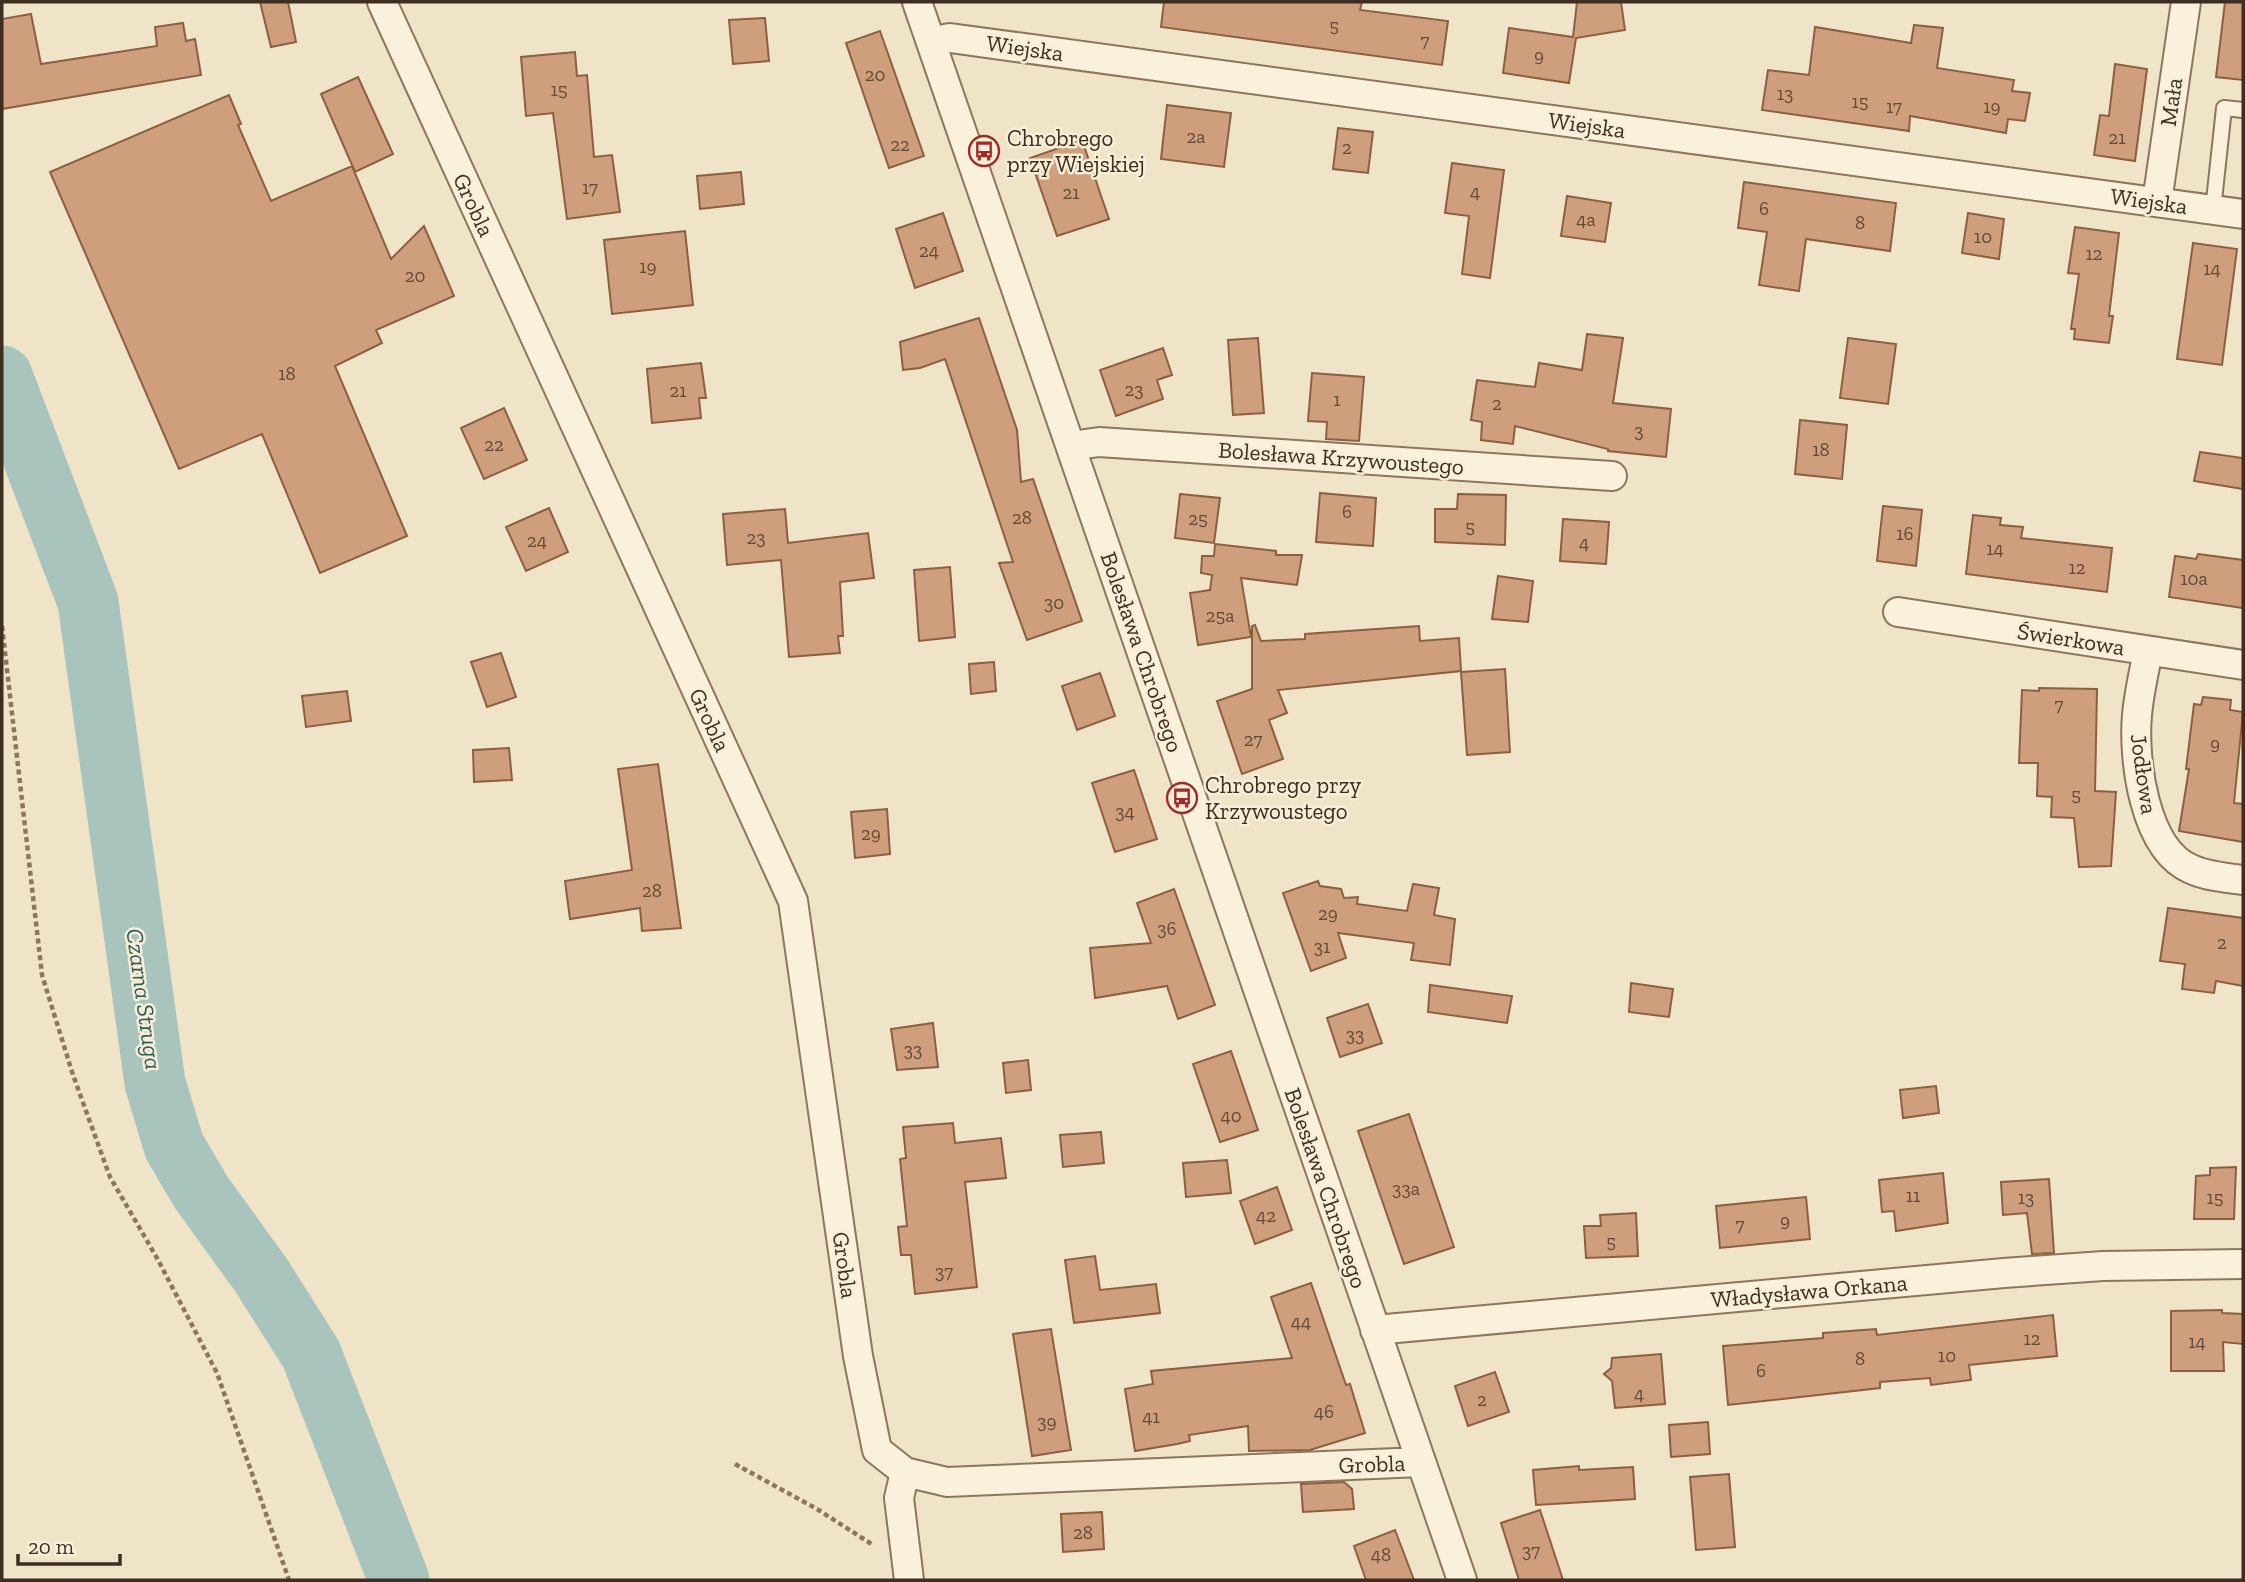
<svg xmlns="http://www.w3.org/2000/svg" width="2245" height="1582" viewBox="0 0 2245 1582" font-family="'Zilla Slab',serif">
	<rect width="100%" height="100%" fill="#f0e4c8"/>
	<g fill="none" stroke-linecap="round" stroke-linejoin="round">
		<path stroke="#a9c4bc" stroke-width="61" d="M2,376l86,226 67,481 19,63 27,46 60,83 50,79 88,226"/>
	</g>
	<path fill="#cf9f7d" stroke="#8d5f41" stroke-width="2" d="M260,2h28l8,40 -25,5z
		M1164,2h198l-2,8 88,11 -6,44 -281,-38z
		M1577,2h44l4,28 -49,8 -7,45 -66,-10 6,-45 64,9z
		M2225,2h18v78l-27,-3z
		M31,14l10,50 116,-18 -2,-19 28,-4 3,18 9,-2 6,36 -199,34v-90z
		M765,18l4,43 -36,3 -4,-44z
		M1914,25l29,3 -6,40 77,12 -2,11 18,2 -5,28 -17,-2 -2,14 -96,-17 -1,15 -147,-21 6,-40 41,5 6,-48 96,16z
		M880,31l44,125 -35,12 -43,-125z
		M575,52l2,24 10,-1 7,82 18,-2 8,57 -53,7 -14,-106 -27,3 -5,-59z
		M2115,64l32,5 -12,92 -41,-6 6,-40 9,1z
		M358,77l35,77 -38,18 -34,-78z
		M229,95l12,29 -3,1 33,76 81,-35 39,93 33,-33 30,70 -78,34 6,13 -47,23 72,170 -87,37 -58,-139 -83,35 -129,-297z
		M1167,105l64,8 -7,54 -63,-8z
		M1338,128l35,4 -5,41 -35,-4z
		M1082,140l27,79 -52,17 -27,-78z
		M1452,163l52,7 -14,108 -28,-4 7,-58 -24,-3z
		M741,172l3,32 -44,5 -3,-33z
		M1744,182l152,21 -6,48 -84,-12 -7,52 -40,-6 8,-53 -29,-4z
		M1567,196l44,7 -6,39 -44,-6z
		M943,213l20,58 -48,17 -19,-59z
		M1968,213l36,6 -5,40 -37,-6z
		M2075,227l44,6 -10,83h4l-4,27 -35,-4 1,-10h-4l8,-55 -11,-1z
		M685,231l8,74 -81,9 -8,-74z
		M2193,243l44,6 -15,116 -45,-6z
		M979,318l38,112 4,52 12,-3 49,142 -55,19 -28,-77 14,-1 -68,-203 -25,9 -17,2 -3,-28z
		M1587,334l36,4 -10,65 58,6 -5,48 -58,-6v-2l-93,-23 -2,18 -32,-4 1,-18 -11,-2 6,-40 58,7 4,-24 43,7z
		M1258,338l6,75 -31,2 -5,-75z
		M1848,338l48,6 -8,60 -48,-6z
		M1163,348l9,27 -15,5 6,19 -47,17 -16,-46z
		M701,363l5,35h-7l2,20 -49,5 -5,-54z
		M1312,373l52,4 -5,64 -33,-2 1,-17 -19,-1z
		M504,408l23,52 -43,19 -23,-51z
		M1800,420l47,5 -5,54 -47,-5z
		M2200,452l43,6v31l-49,-8z
		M1320,493l56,5 -3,48 -57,-4z
		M1180,494l40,4 -6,45 -39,-5z
		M1458,494l48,1 -1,50 -70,-3v-33h22z
		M1883,506l39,4 -6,56 -39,-5z
		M549,508l19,44 -42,19 -20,-44z
		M785,509l3,34 80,-10 6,45 -34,4 3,54h-5l2,17 -51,4 -8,-97 -54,5 -4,-51z
		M1973,515l28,3 -1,7 23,2 -2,11 91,10 -5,44 -141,-18z
		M1563,519l46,3 -3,42 -46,-3z
		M1215,544l61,7v4h26l-5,30 -56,-7 10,59 -53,8 -8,-52 20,-3 2,-15 -11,-2 1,-17h12z
		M2198,554l45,6v48l-74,-11 6,-41 21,3z
		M950,567l5,70 -36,4 -5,-71z
		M1498,576l35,5 -5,41 -36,-3z
		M1255,625l6,16 44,-2v-5l114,-8 1,15 39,-3 2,33 -183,19 9,23 -18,7 14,39 -41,15 -25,-73 35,-12v-63z
		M501,653l15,44 -29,10 -16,-45z
		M994,662l2,29 -25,3 -2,-30z
		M1505,669l5,83 -43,3 -6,-83z
		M1100,673l15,43 -38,14 -15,-44z
		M2039,688l58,1 -2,102 21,1 -5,74 -32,1 -5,-49 -23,-1 1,-20 -15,-1 1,-33h-19l3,-73 17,1z
		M347,691l4,30 -45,6 -4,-31z
		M2203,697l28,3 -1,10 13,2 -9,91 9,1v38l-64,-11 10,-62h-3l8,-65 7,1z
		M509,748l3,32 -38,2 -1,-32z
		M658,764l23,164 -39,3 -2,-23 -70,11 -5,-38 67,-11 -14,-101z
		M1134,770l23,69 -42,13 -23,-69z
		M887,809l3,45 -35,4 -4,-46z
		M1318,881l2,5 21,3 3,9 14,-1 -1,7 50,7 6,-27 26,4 -5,27 21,4 -5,46 -39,-5 3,-17 -76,-10 8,25 -35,13 -28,-78z
		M1174,889l41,116 -37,14 -11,-33 -72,12 -5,-50 61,-5 -14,-40z
		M2168,908l75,10v68l-27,-5 -2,12 -32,-4 3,-25 -25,-3z
		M1631,983l42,6 -4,28 -40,-5z
		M1430,985l82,11 -5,27 -79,-11z
		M1368,1004l14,39 -42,14 -13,-39z
		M933,1023l5,44 -41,3 -6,-41z
		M1231,1051l27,79 -38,12 -27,-78z
		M1028,1060l3,30 -25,3 -3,-30z
		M1936,1086l3,27 -36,5 -3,-28z
		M1409,1114l45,133 -50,17 -46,-133z
		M953,1123l2,20 46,-5 5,40 -41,4 12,105 -62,7 -4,-39h-10l-3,-28 9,-1 -7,-67 6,-1 -3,-31z
		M1101,1132l3,31 -41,4 -3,-32z
		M1227,1160l4,33 -45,4 -3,-34z
		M2236,1167l-2,52h-40l2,-43 14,-1v-7z
		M1943,1173l5,50 -52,8 -2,-20 -12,1 -3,-32z
		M2049,1179l5,74 -22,1 -5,-41 -24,2 -2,-33z
		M1277,1187l15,43 -37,14 -15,-43z
		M1806,1197l4,42 -90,9 -4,-42z
		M1636,1213l2,43 -52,2 -2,-32h17l-1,-11z
		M1095,1256l5,34 56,-6 4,29 -86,10 -9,-63z
		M1311,1283l35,102 4,-1 15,49 -55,17 -61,1 -1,-25 -59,9 1,6 -13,3 -42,7 -10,-62 28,-5 -2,-13 141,-13 -21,-61z
		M2222,1310v3l21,1v30l-20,-2 1,29h-53v-60z
		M2053,1315l4,41 -88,9 2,15 -40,5 -1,-7 -50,4v6l-152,17 -5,-59 100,-8v-5l53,-4 1,6z
		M1051,1329l20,121 -39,6 -19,-122z
		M1661,1354l4,50 -50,4 -3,-27 -8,-7 7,-6 1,-10z
		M1495,1372l14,40 -41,14 -13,-40z
		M1708,1422l2,32 -39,3 -2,-32z
		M1579,1466v4l54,-3 2,32 -99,6 -3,-35z
		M1729,1474l6,73 -39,3 -6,-73z
		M1344,1482l8,7 2,20 -51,3 -2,-28z
		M1540,1510l23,70h-44l-18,-57z
		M1102,1512l2,37 -41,3 -2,-38z
		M1395,1530l19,50h-48l-12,-34z"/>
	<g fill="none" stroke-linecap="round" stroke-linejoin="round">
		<g stroke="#8d765c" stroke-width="18">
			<path id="service" d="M2213,210l11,-102 19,2"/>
		</g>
		<g stroke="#8d765c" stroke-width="32">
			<path id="minor" d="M382,2l411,899 65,455 19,94 28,22 42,10 474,-20
				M917,2l545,1578
				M931,42l19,-4 1293,176
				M2157,202l29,-200
				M1071,446l28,-4 513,34
				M1898,612l345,53
				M2148,651c-4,21 -9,42 -11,64 -4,44 7,134 54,154 15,7 35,9 52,11
				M1375,1330l629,-57 99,-7 140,-2
				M905,1472l-6,26 10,82"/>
		</g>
		<path stroke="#8d765c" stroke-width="4.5" stroke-dasharray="5 3.5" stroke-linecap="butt" d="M2,626l40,349 31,100 37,102 47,81 60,115 72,207
			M735,1464l82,45 56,36"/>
		<use href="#service" stroke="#faf1dc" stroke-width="14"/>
		<use href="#minor" stroke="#faf1dc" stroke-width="28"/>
	</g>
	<defs>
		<g id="bus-ring" transform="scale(1.575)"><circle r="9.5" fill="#f7eed8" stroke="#9e2a2b" stroke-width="1.5"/><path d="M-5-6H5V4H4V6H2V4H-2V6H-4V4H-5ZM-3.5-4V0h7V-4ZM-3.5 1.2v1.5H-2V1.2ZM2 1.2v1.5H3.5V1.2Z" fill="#9e2a2b"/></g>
	</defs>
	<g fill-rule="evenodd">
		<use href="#bus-ring" x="984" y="151"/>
		<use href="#bus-ring" x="1182" y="798"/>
	</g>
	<g text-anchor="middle" stroke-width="5" stroke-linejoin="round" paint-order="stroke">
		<g font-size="19" fill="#624a37">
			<text x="1334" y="32">5</text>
			<text x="1425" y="47">7</text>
			<text x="1539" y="62">9</text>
			<text x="875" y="81">20</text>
			<text x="559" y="96">15</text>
			<text x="1785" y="100">13</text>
			<text x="1860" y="108">15</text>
			<text x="1894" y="113">17</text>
			<text x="1992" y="113">19</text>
			<text x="1196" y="143">2a</text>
			<text x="2117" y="144">21</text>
			<text x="900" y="151">22</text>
			<text x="1347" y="154">2</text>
			<text x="590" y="194">17</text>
			<text x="1475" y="198">4</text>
			<text x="1071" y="199">21</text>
			<text x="1764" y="215">6</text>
			<text x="1586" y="226">4a</text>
			<text x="1860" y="229">8</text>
			<text x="1983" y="243">10</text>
			<text x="929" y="257">24</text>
			<text x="2094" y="260">12</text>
			<text x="648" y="273">19</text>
			<text x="2212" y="275">14</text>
			<text x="415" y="282">20</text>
			<text x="287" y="380">18</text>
			<text x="1134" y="396">23</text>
			<text x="678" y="397">21</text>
			<text x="1337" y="406">1</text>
			<text x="1497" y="410">2</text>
			<text x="1639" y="437">3</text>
			<text x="494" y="451">22</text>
			<text x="1821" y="456">18</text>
			<text x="1347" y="518">6</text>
			<text x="1022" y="524">28</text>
			<text x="1198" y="525">25</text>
			<text x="1470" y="533">5</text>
			<text x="1905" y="540">16</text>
			<text x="756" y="544">23</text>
			<text x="537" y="547">24</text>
			<text x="1584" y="549">4</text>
			<text x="1995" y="555">14</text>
			<text x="2077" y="574">12</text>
			<text x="2194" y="585">10a</text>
			<text x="1054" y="609">30</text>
			<text x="1220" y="622">25a</text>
			<text x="2059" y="711">7</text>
			<text x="1253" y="746">27</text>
			<text x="2215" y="750">9</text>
			<text x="2076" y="801">5</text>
			<text x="1125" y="818">34</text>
			<text x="871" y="840">29</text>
			<text x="652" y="897">28</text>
			<text x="1328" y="920">29</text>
			<text x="1167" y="935">36</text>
			<text x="2222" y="949">2</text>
			<text x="1322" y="953">31</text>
			<text x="1355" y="1041">33</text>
			<text x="913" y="1056">33</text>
			<text x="1231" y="1122">40</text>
			<text x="1406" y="1195">33a</text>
			<text x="1913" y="1202">11</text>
			<text x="2026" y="1204">13</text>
			<text x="2215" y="1204">15</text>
			<text x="1266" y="1222">42</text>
			<text x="1785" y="1227">9</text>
			<text x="1740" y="1231">7</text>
			<text x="1611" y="1248">5</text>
			<text x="944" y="1278">37</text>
			<text x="1301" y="1328">44</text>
			<text x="2032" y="1345">12</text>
			<text x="2197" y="1348">14</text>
			<text x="1947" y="1362">10</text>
			<text x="1860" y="1365">8</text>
			<text x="1761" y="1377">6</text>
			<text x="1639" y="1400">4</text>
			<text x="1482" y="1406">2</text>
			<text x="1324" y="1418">46</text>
			<text x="1151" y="1423">41</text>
			<text x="1047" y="1428">39</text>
			<text x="1083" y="1539">28</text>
			<text x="1531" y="1557">37</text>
			<text x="1381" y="1561">48</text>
		</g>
		<g font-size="23" fill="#3d2e20" stroke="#f7eed8">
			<text transform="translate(1025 48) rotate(8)" y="8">Wiejska</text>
			<text transform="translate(2171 102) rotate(-82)" y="8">Mała</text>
			<text transform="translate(1587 125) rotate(8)" y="8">Wiejska</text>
			<text transform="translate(2149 201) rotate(8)" y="8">Wiejska</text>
			<text transform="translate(474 205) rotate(65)" y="8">Grobla</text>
			<text transform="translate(1341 458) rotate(4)" y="8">Bolesława Krzywoustego</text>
			<text transform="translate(2071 639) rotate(9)" y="8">Świerkowa</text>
			<text transform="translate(1142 652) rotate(71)" y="8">Bolesława Chrobrego</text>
			<text transform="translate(710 720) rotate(65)" y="8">Grobla</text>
			<text transform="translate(2144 774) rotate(82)" y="8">Jodłowa</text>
			<text transform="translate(1326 1188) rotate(71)" y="8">Bolesława Chrobrego</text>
			<text transform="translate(845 1265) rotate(82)" y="8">Grobla</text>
			<text transform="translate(1809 1291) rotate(-5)" y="8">Władysława Orkana</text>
			<text transform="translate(1372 1464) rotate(-2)" y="8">Grobla</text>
		</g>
		<g font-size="23" fill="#3d2e20" stroke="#f7eed8" text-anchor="start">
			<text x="1007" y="146">Chrobrego<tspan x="1007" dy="26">przy Wiejskiej</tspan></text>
			<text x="1205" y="793">Chrobrego przy<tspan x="1205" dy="26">Krzywoustego</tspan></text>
		</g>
		<g font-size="24" font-style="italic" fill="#2f5d5a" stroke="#f7eed8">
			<text transform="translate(144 999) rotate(82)" y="8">Czarna Struga</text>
		</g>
	</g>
	<rect width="2245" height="1582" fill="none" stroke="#3d2e20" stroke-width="7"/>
	<path d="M18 1554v10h102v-10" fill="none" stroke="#3d2e20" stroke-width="3.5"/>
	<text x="28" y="1554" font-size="21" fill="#3d2e20" stroke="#f7eed8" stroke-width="5" paint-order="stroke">20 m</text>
</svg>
